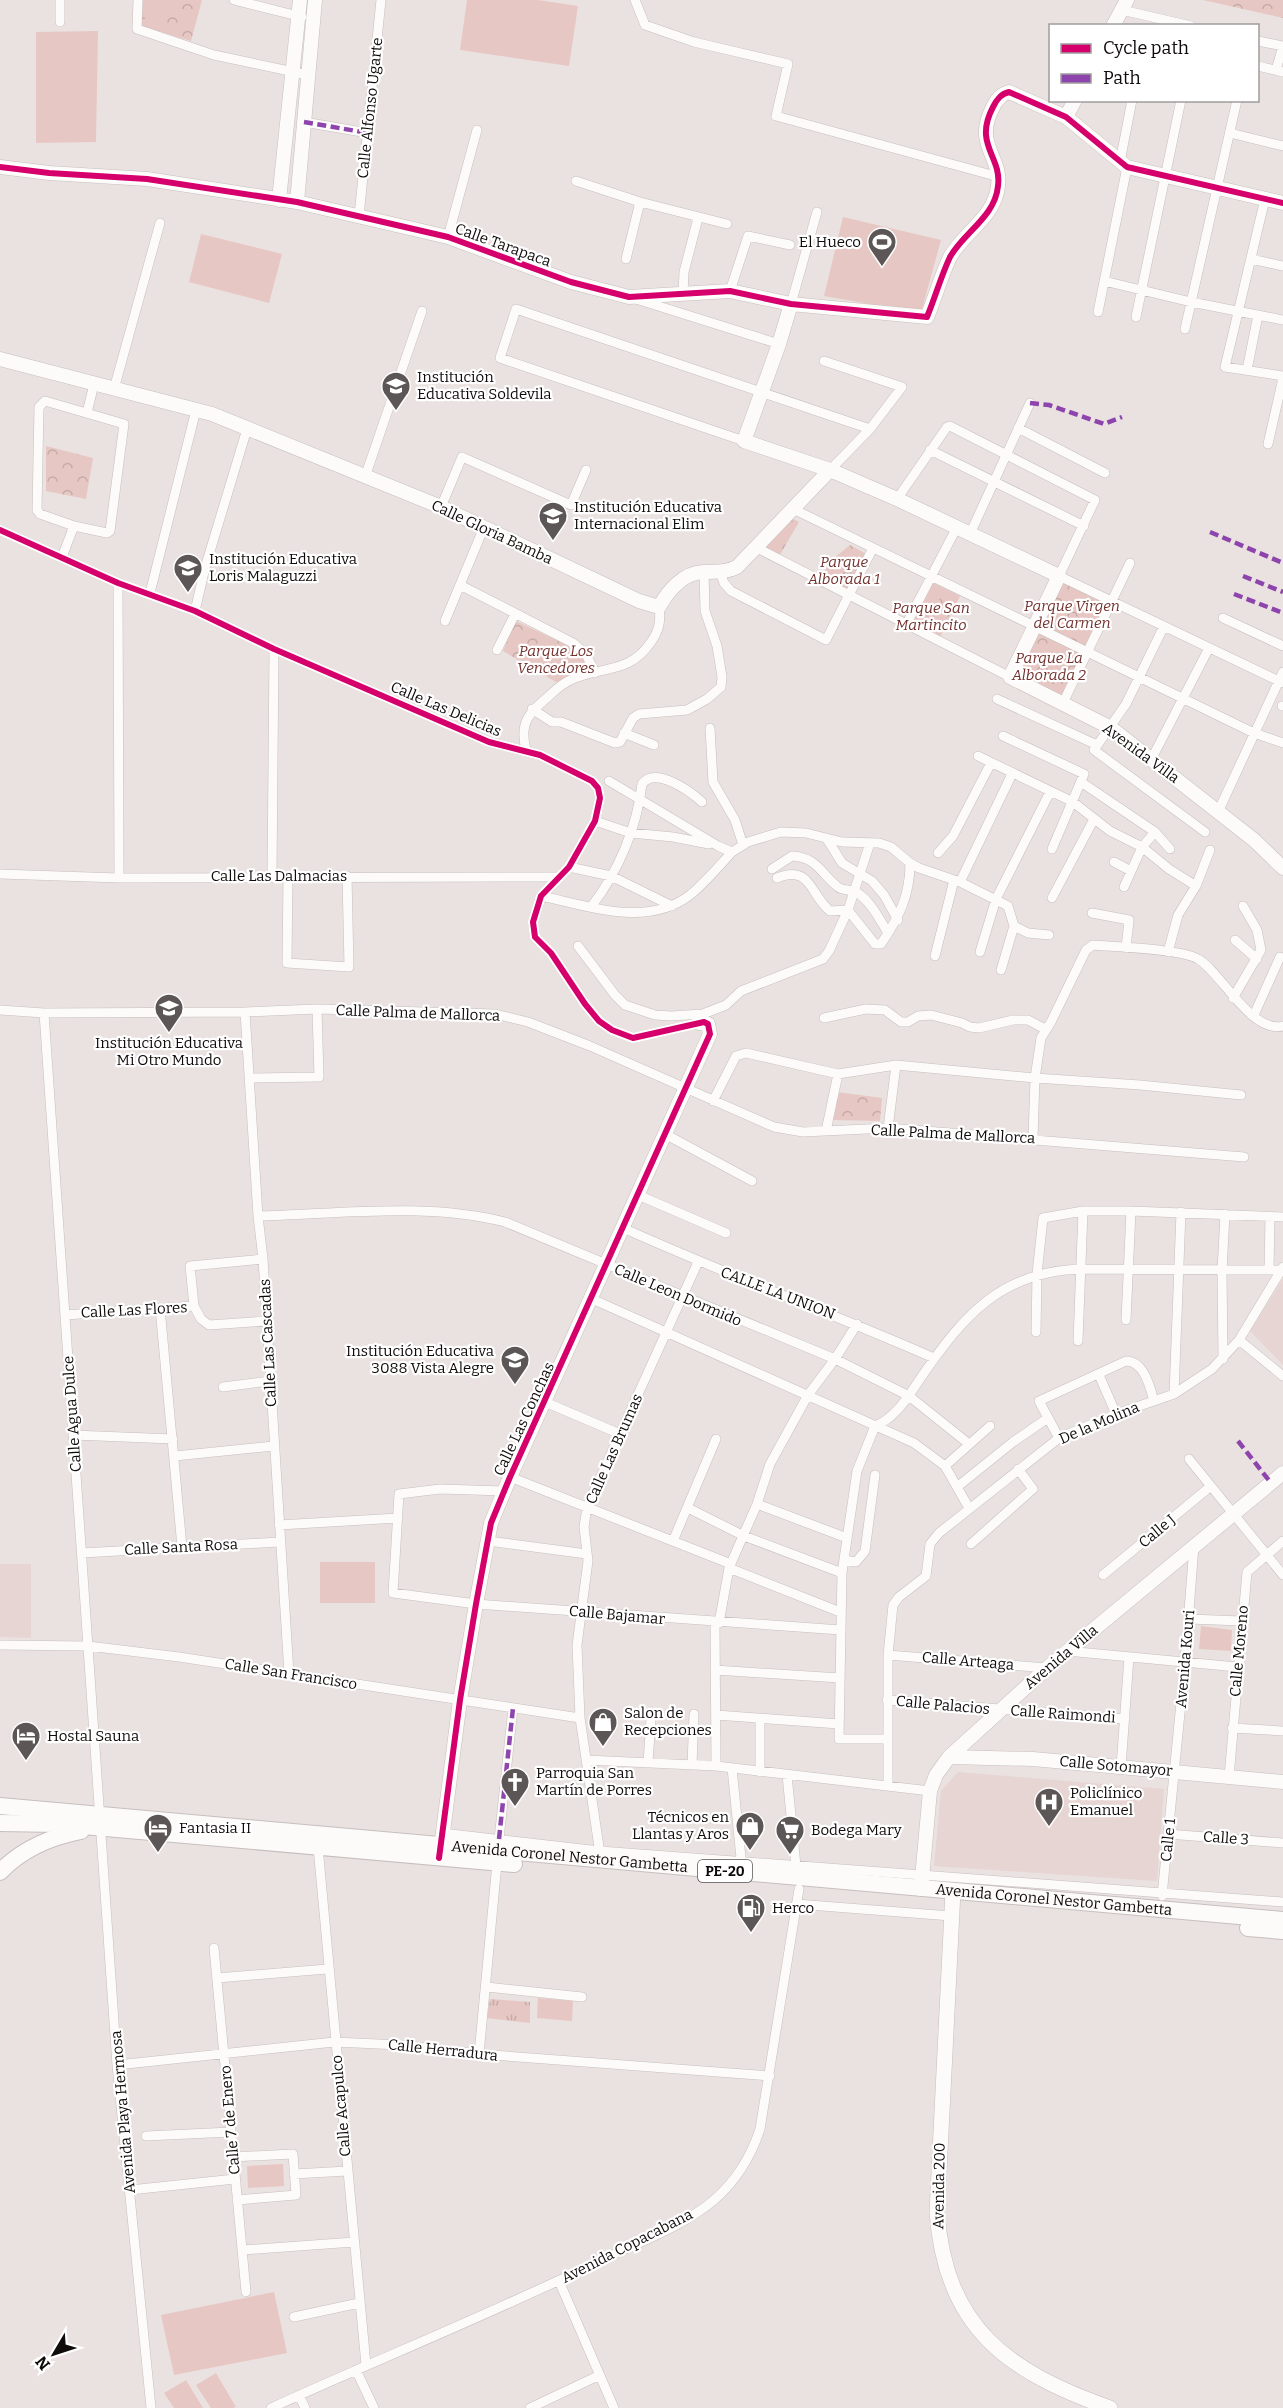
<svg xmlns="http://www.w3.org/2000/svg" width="1283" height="2408" viewBox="0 0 1283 2408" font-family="Bitter,serif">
	<defs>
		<pattern id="grass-tufts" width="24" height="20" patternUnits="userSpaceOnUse" patternTransform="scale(1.5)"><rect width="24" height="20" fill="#e7c7c3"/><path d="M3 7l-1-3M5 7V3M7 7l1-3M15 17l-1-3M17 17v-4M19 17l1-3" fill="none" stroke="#c5aaa6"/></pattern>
		<pattern id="park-crowns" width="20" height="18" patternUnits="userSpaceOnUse" patternTransform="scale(1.5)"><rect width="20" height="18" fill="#e7c7c3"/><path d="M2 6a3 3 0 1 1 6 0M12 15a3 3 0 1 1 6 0" fill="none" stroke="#c5aaa6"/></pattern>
	</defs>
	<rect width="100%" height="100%" fill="#eae2e0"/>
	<path fill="#e6d5d3" d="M1283,1279v86l-33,-34z
		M0,1564h31v74l-31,-1z
		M958,1772l206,17 -7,92 -223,-15 7,-75z"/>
	<path fill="url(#grass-tufts)" d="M490,1999l40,3v21l-43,-5z"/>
	<path fill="url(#park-crowns)" d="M143,0h59l-11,41 -50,-15z
		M1203,0h80v18z
		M46,446l47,12 -7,41 -40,-8z
		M791,518l8,4 -21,36 -14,-9z
		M850,545l20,11 -18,37 -30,-15 6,-15z
		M1060,580l47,23 -21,47 -48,-24z
		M931,582l29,14 -21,43 -31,-14z
		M516,621l55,26 12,11 3,12 -30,12 -53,-31z
		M1035,631l49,23 -22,51 -52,-28z
		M837,1092l45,6 -2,23 -48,-1z"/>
	<path fill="#e7c7c3" d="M149,0h19l-6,27 -18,-5z
		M467,0h71l40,6 -9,60 -109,-16z
		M98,31l-2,111 -60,1v-111z
		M843,217l98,23 -20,73 -97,-17z
		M201,234l81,20 -13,49 -80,-21z
		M931,593l9,5 -9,19 -10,-5z
		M1057,649l16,8 -13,26 -15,-8z
		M320,1562h55v41h-55z
		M1201,1626l31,4 -1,21 -32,-2z
		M538,1998l35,3 -1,20 -35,-3z
		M283,2164l1,22 -36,2 -1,-22z
		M274,2292l13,61 -113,22 -13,-60z
		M216,2373l20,34 -3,1h-22l-15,-23z
		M186,2380l17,28h-29l-10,-15z"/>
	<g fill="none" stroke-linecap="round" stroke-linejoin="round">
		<g stroke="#c6bfbe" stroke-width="10">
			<path id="street" d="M138,0l-1,29 77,26 94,20
				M234,0l68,17
				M635,0l10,25 49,17 94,22 -12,52 223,61
				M1122,10l69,16
				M60,22v-22
				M1258,41l25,5 -7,24
				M1258,66l25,6
				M304,122l64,11
				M1230,133l53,13
				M1120,162l12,-62
				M576,181l64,21 87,22
				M1265,199l-40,168 58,9
				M359,216l22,-216
				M448,237l29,-107
				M626,259l14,-57
				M1251,259l32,7
				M1104,281l87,21 92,18
				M730,291l18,-55 42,9
				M683,293l1,-21 14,-54
				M636,299l143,45
				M791,304l26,-92
				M1098,312l29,-145
				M1136,317l45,-217
				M1185,329l52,-229
				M824,361l78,26 -32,42 -40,41
				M1247,370l11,-55
				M114,389l46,-166
				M45,401l79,23 -14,107 -3,2 -33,-7 -34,-12 -3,-4 2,-103z
				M87,413l7,-29
				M1018,428l87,45
				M744,441l-244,-83 16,-49 354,120
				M1268,444l15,-66
				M930,450l154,76
				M365,477l57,-166
				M897,499l50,-72 3,-1 145,74 -36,76 224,107
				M441,507l21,-50 109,48 15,-35
				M793,509l461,224 29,10
				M0,530l118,53 77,28 79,38 215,93 51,13 52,26 6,7 2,10 -5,23 -26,46 -28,29 -8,26 2,15 16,16 34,51 14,17 13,9 21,8 66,-15
				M970,534l60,-131
				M757,548l253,129
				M62,557l12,-31
				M720,572l4,11 7,8 95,49 47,-92
				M118,583l1,295
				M460,585l113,58 13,11 9,19
				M150,593l46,-183
				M195,611l10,-43 42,-139
				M1223,618l60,28
				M445,621l39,-94
				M907,623l50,-96
				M1164,626l-38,78 -32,46 111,82
				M497,650l18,-36
				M997,699l100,46
				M1062,705l68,-142
				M1282,706h1
				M532,709l20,13h9l54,21 5,-1 13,-24 6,-4 48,-4 20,-11 14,-12 1,-10 -5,-31 -12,-35 -1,-40
				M710,728l3,54 22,38 8,25
				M624,733l30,12
				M1003,736l81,38 -32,75
				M526,750c-7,-28 3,-37 23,-54 8,-8 15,-14 26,-18 31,-12 55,-5 76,-36 8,-11 10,-21 8,-35
				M978,756l95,46 37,29 32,16 27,22 27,17
				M1152,758l57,-110
				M609,781l109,65 14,6 16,-10 33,-10 25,1 36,9 37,1 12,4 19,16 9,5 41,14 48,24 6,20 14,7 21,2
				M1081,782l74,50 15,17
				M1218,812l65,-140
				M595,821l36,12 42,4 36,7
				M827,839l15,24 30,18 12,14 14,25
				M870,843l-22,67 27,34h6c18,-27 29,-48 29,-81
				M938,853l15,-17 38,-73
				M1114,862l17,9
				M569,867l42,9 61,30
				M772,869l20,-13c25,1 29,18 46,31 5,4 12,2 18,5 14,8 24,28 32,41
				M0,874l119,4 439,-1
				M272,876l2,-227
				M288,876l-1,87 62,4 -2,-91
				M960,882l52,-108
				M1124,887l18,-40 13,-15
				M541,896c48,10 106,32 149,-1 15,-12 29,-29 42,-43
				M1052,898l42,-79
				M591,907c27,-35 46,-79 51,-123 13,-18 48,7 60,18
				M1092,913l37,7 -3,28
				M1235,940l22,19
				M578,946l37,49 10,10 30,10 16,1 32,-2 23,-9 15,-14 82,-32 6,-8 19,-41 -18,1c-20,-16 -19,-47 -53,-33
				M980,952l16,-53 54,-107
				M1168,952l10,-37 18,-29 14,-36
				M935,956l19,-76
				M1001,970l13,-44
				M1233,998l28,-48 -4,-20 -14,-24
				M0,1010l44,3 201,-1 72,-3 178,5 33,8 62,24 184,81 29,5 85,-4 356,29
				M245,1012l13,204 5,43 26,415
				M44,1013l73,1052 34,343
				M1254,1015l26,-58
				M824,1018l42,-9 19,1 16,12h7l10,-6 13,-1 31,8 8,4 9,1 34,-8h15l17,9
				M250,1078l69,-1 -2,-68
				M713,1101l23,-45 10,-3 92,21 58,-9 139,13 105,7 101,10
				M888,1128l8,-63
				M826,1131l12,-57
				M665,1134l87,47
				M1033,1138l2,-60 6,-40 10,-16 35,-72 7,-5c22,2 89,4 105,14 23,13 53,75 85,67
				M638,1195l88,38
				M258,1216c81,-2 168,-14 247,6l330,137 74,37 60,48
				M623,1228c102,46 208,85 311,130
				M263,1259l-73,7 4,40 7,13 8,6 57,-4
				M1269,1269l1,-52
				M592,1299l322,144 31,23 24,42
				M160,1308l22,239
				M65,1315l129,-9
				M1126,1320l5,-109
				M1036,1332l1,-58 6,-56 40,-7h48l152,6
				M1239,1340l44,36
				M1078,1341l5,-130
				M1223,1359l-1,-88 3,-57
				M1099,1375l17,39
				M223,1387l47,-6
				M1174,1394l7,-182
				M545,1402l75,32
				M73,1435l100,4
				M1059,1438l-20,-37 87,-40c18,0 24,26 28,40
				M175,1456l99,-10
				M1189,1459l94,116
				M945,1466l45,-40
				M510,1477l221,87
				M957,1487l56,-45 35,-24
				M504,1491l-64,-2 -41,5 -6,99 83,11 365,26
				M757,1504l90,34
				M688,1508l56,28 98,37
				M279,1525l119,-7
				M488,1541l99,13
				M673,1541l43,-102
				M971,1544l62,-55 -15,-20
				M82,1553l198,-11
				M844,1560l12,2 9,-11 10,-76
				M729,1568l111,44
				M1103,1575l108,-89
				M1189,1619l52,2
				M715,1623l1,143
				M719,1623l10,-55 28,-64 13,-40 38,-69 27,-36 22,-35
				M0,1645l88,1 91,11 401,61
				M1067,1651l170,16
				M888,1655l159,13
				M715,1670l125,8
				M887,1700l238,19
				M716,1715l123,9
				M760,1719v53
				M1232,1728l51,3
				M888,1739h-49l3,-166 15,-102 18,-45c21,-8 35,-32 47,-50 42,-61 80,-105 160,-107l201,1
				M586,1760l130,6 214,25
				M648,1763l3,-45
				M692,1765l2,-51
				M1121,1767l8,-110
				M732,1768l10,100
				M787,1775l9,91
				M1229,1777l18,-205 36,-31
				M888,1785v-130l5,-50 6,-8 27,-21 4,-32 9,-11 120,-95 57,-24 58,-20 38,-25 27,-29 44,-73
				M442,1833l158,18 683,51
				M1168,1834l115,9
				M499,1839l14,-131
				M318,1847l48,518
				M600,1854l-20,-136 -3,-73 11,-84 -4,-34 3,-20 111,-245
				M1162,1896l23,-234 9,-116
				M796,1904l155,12
				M214,1948l32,344
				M217,1978l110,-9
				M487,1987l95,10
				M479,2054l18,-191
				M117,2065l217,-23 66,3 79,9 291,22
				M146,2136l85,-4
				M233,2157l60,-3 3,41 -59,5
				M294,2174l53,-3
				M130,2190l105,-11
				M243,2250l111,-8
				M559,2281l55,127
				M294,2317l65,-14
				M356,2370l18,38
				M299,2395l6,13
				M271,2408c110,-50 222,-95 331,-148 37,-18 80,-33 112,-60 22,-19 37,-43 46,-71l39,-240
				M530,2408l70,-33"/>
		</g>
		<g stroke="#c6bfbe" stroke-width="15">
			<path id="secondary" d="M1113,26l14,-26
				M1066,117l9,-17
				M0,167l49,6 98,6 150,23 151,35 123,45 58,15 101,-6 61,13 136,13c8,-19 14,-41 23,-60 14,-25 45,-40 48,-71 4,-30 -25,-41 -5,-79 4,-8 8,-13 16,-15l57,25 61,50 156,36
				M279,200l21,-200
				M297,202l18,-202
				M791,304l-12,40 -35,97 86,29 67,29 162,77 -49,101 101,51 143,112 29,28
				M0,359l212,55 229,93 198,94 20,6c9,-16 24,-34 44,-35 13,-1 22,1 34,-5l93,-97
				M949,1757l84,2 250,23
				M440,1855l20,-155 16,-96 15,-81 19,-46 200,-443 -2,-10 -9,-1
				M921,1889l9,-98 6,-16 13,-18 98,-89 236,-195"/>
		</g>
		<g stroke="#c6bfbe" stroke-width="16">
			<path id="primary" d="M953,1891l-16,321c8,116 71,160 173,196"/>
		</g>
		<g stroke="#c6bfbe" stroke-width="18">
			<g id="highway">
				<path id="s1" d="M0,1806l1283,114"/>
				<path d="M0,1823l60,1 454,40"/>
				<path d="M0,1872c22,-23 50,-35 81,-41"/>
				<path d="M1248,1928l35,3"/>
			</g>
		</g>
		<use href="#street" stroke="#fcfbfa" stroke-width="9"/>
		<use href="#secondary" stroke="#fcfbfa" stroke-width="14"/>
		<use href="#primary" stroke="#fcfbfa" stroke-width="15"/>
		<use href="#highway" stroke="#fcfbfa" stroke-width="16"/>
		<path stroke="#8e44ad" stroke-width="4.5" stroke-dasharray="9 4.5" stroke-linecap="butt" d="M304,122l64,11
			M1030,403l19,2 55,19 18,-7
			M1210,532l73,31
			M1243,576l40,16
			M1234,594l49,19
			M1238,1441l33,42
			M499,1839l14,-131"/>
		<g stroke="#fff" stroke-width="10">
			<path id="cycleway" d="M0,167l49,6 98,6 150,23 151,35 123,45 58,15 101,-6 61,13 136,13c8,-19 14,-41 23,-60 14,-25 45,-40 48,-71 4,-30 -25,-41 -5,-79 4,-8 8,-13 16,-15l57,25 61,50 156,36
				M0,530l118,53 77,28 79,38 215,93 51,13 52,26 6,7 2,10 -5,23 -26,46 -28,29 -8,26 2,15 16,16 34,51 14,17 13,9 21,8 71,-16 4,2 2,10 -200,443 -19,46 -15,81 -16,96 -21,158"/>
		</g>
		<use href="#cycleway" stroke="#d6006c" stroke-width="6"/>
	</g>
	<defs>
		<g id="stadium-pin" transform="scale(1.5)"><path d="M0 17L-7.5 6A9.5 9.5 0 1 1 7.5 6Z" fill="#5c5656" stroke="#fff"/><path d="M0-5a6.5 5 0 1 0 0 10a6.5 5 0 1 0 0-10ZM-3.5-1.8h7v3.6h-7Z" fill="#fff"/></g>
		<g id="school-pin" transform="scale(1.5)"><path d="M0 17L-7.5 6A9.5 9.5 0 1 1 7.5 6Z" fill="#5c5656" stroke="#fff"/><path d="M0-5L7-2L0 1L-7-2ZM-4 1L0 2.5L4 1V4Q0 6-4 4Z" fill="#fff"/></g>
		<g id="shop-pin" transform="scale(1.5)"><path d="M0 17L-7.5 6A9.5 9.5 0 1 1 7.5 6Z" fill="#5c5656" stroke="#fff"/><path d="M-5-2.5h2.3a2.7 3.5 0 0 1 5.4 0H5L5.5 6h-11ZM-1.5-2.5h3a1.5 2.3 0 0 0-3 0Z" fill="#fff"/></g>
		<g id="hotel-pin" transform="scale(1.5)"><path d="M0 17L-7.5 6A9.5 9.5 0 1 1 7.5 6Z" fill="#5c5656" stroke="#fff"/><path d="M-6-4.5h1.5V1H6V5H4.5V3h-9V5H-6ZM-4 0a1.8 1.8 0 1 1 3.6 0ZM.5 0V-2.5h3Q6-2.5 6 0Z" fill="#fff"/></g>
		<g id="church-pin" transform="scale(1.5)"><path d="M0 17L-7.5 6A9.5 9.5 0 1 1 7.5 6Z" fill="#5c5656" stroke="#fff"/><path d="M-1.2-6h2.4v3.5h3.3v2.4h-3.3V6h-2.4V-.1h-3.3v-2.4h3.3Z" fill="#fff"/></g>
		<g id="hospital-pin" transform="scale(1.5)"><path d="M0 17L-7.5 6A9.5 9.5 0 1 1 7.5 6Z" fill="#5c5656" stroke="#fff"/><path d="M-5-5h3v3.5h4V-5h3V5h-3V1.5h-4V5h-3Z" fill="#fff"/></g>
		<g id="supermarket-pin" transform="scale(1.5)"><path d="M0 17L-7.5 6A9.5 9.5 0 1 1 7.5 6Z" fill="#5c5656" stroke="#fff"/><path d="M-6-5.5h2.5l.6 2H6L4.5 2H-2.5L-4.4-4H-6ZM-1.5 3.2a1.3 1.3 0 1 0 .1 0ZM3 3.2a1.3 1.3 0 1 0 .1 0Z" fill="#fff"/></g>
		<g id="fuel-pin" transform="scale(1.5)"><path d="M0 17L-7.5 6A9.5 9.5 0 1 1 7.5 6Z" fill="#5c5656" stroke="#fff"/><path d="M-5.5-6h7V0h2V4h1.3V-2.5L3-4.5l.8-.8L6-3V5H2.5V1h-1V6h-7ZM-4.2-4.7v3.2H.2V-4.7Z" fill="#fff"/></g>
	</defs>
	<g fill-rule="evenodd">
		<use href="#stadium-pin" x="882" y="242"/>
		<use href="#school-pin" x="396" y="386"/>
		<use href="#school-pin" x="553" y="516"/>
		<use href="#school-pin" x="188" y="568"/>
		<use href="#school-pin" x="169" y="1008"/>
		<use href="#school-pin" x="515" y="1360"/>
		<use href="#shop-pin" x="603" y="1722"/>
		<use href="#hotel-pin" x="26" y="1736"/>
		<use href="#church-pin" x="515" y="1782"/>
		<use href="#hospital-pin" x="1049" y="1802"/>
		<use href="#shop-pin" x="750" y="1826"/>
		<use href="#hotel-pin" x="158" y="1828"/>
		<use href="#supermarket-pin" x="790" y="1830"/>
		<use href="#fuel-pin" x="751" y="1908"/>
	</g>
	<g text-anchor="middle" stroke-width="4.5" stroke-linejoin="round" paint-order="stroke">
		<rect fill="#fff" stroke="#585454" stroke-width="1.5" x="698" y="1860" width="54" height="22" rx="4.5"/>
		<g font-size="14" font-weight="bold" fill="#100b0b">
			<text x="725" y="1876">PE-20</text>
		</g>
		<g font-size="15" fill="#100b0b" stroke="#fff">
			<text transform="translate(370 108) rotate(-84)" y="5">Calle Alfonso Ugarte</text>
			<text transform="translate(503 245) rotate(20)" y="5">Calle Tarapaca</text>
			<text transform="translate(492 532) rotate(25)" y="5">Calle Gloria Bamba</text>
			<text transform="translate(446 709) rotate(23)" y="5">Calle Las Delicias</text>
			<text transform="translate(1141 753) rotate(36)" y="5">Avenida Villa</text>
			<text x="279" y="881">Calle Las Dalmacias</text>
			<text transform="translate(418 1013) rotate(2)" y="5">Calle Palma de Mallorca</text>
			<text transform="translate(953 1134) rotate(3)" y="5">Calle Palma de Mallorca</text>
			<text transform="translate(778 1293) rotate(21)" y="5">CALLE LA UNION</text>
			<text transform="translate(678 1295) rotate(23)" y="5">Calle Leon Dormido</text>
			<text transform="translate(134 1310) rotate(-3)" y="5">Calle Las Flores</text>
			<text transform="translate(268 1343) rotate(-93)" y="5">Calle Las Cascadas</text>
			<text transform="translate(72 1414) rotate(-94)" y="5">Calle Agua Dulce</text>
			<text transform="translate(524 1419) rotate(-65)" y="5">Calle Las Conchas</text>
			<text transform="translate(1099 1423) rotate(-23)" y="5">De la Molina</text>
			<text transform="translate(614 1449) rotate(-66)" y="5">Calle Las Brumas</text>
			<text transform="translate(1157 1531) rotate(-40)" y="5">Calle J</text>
			<text transform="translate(181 1547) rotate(-3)" y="5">Calle Santa Rosa</text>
			<text transform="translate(617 1615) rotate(5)" y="5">Calle Bajamar</text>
			<text transform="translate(1239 1651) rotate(-85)" y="5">Calle Moreno</text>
			<text transform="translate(1061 1657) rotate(-40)" y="5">Avenida Villa</text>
			<text transform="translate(1185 1659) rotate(-85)" y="5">Avenida Kouri</text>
			<text transform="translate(968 1661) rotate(5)" y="5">Calle Arteaga</text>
			<text transform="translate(291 1674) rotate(9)" y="5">Calle San Francisco</text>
			<text transform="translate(943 1705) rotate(5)" y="5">Calle Palacios</text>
			<text transform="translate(1063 1714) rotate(4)" y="5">Calle Raimondi</text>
			<text transform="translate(1116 1766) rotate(5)" y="5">Calle Sotomayor</text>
			<text transform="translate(1226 1838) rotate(4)" y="5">Calle 3</text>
			<text transform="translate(1168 1840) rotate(-84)" y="5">Calle 1</text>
			<text dy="5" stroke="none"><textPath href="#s1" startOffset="572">Avenida Coronel Nestor Gambetta</textPath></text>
			<text dy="5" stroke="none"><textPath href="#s1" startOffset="1058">Avenida Coronel Nestor Gambetta</textPath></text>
			<text transform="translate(443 2050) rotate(6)" y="5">Calle Herradura</text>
			<text transform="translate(341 2106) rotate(-95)" y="5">Calle Acapulco</text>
			<text transform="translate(123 2112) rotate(-95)" y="5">Avenida Playa Hermosa</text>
			<text transform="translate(230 2120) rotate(-95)" y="5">Calle 7 de Enero</text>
			<text transform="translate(939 2186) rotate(-89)" y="5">Avenida 200</text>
			<text transform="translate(627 2246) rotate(-27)" y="5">Avenida Copacabana</text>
		</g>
		<g font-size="15" fill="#100b0b" stroke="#fff" text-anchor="start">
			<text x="861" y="247" text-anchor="end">El Hueco</text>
			<text x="417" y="382">Institución<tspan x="417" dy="17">Educativa Soldevila</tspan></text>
			<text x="574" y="512">Institución Educativa<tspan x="574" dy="17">Internacional Elim</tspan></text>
			<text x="209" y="564">Institución Educativa<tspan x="209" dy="17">Loris Malaguzzi</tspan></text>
			<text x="169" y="1048" text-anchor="middle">Institución Educativa<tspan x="169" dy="17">Mi Otro Mundo</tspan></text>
			<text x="494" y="1356" text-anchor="end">Institución Educativa<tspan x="494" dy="17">3088 Vista Alegre</tspan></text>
			<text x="624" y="1718">Salon de<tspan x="624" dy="17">Recepciones</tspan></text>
			<text x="47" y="1741">Hostal Sauna</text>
			<text x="536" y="1778">Parroquia San<tspan x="536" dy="17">Martín de Porres</tspan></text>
			<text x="1070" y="1798">Policlínico<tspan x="1070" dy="17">Emanuel</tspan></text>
			<text x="729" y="1822" text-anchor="end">Técnicos en<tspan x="729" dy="17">Llantas y Aros</tspan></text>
			<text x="179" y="1833">Fantasia II</text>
			<text x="811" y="1835">Bodega Mary</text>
			<text x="772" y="1913">Herco</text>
		</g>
		<g font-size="15" font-style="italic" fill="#72322e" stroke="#fff">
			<text x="844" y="567">Parque<tspan x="844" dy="17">Alborada 1</tspan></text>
			<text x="1072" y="611">Parque Virgen<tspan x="1072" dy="17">del Carmen</tspan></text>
			<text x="931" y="613">Parque San<tspan x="931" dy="17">Martincito</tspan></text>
			<text x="556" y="656">Parque Los<tspan x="556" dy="17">Vencedores</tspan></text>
			<text x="1049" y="663">Parque La<tspan x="1049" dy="17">Alborada 2</tspan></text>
		</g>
	</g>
	<rect x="1049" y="24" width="210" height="78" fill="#ffffff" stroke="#9f9d9d" stroke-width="1.5"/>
	<rect x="1061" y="44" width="30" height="9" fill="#d6006c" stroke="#9f9d9d" stroke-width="1.5"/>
	<text x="1103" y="54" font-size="18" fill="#100b0b">Cycle path</text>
	<rect x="1061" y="74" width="30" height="9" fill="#8e44ad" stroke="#9f9d9d" stroke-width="1.5"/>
	<text x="1103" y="84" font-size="18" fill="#100b0b">Path</text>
	<g transform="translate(54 2354) rotate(231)" stroke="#ffffff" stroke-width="4.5" paint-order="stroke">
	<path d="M0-4.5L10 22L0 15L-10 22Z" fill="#100b0b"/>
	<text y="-9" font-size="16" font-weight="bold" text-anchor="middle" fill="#100b0b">N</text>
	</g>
</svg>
